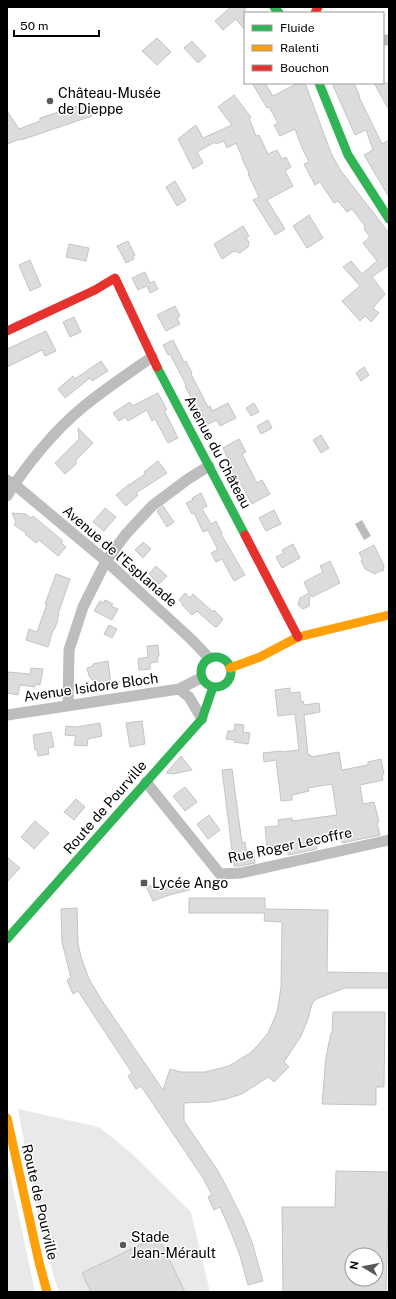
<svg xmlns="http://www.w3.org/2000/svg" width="396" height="1299" viewBox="0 0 396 1299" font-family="'Public Sans',sans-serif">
	<rect width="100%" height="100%" fill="#fff"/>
	<path fill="#e9e9e9" d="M18,1109l81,18 31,25 61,60 19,80h-151l-5,-14 -20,-82z
		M7,1160l28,132h-27l-1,-13z"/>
	<path fill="#bbb" d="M362,520l9,16 -7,4 -9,-16z"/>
	<path fill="#dcdcdc" stroke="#c4c4c4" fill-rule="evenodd" d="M231,7h14v23l-9,-11 -13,11 -8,-9z
		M157,38l14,14 -14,13 -15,-14z
		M192,41l14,15 -8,7 -14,-15z
		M252,83h13l8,13 25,-13h7l26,70 10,18 48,62v32l-17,12 13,17 -12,14 6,5 -8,9 -6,-6 -5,5 -18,-20 18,-15 -17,-19 8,-6 11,13 15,-13 -14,-18 7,-6 -6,-8 1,-3 -13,-17 -5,3 -9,-11 -4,2 -14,-21 -5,3 -11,-21 5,-2 -6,-12 -8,-21 -15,7 -6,-11 4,-2 -9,-16 -2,1z
		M332,83h22l6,14h-1l23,47 7,-4v57l-25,-42 9,-5 -7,-20 -11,5z
		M374,83h15v27z
		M234,95l17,22 -2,1 7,18 3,-1 9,19 9,-4 5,9 4,-2 5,10 -6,4 8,15 -26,14 18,29 -10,6 -22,-35 6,-3 -11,-23 1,-1 -7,-14h1l-7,-16 -9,5 -3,-7 -8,3 -1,-2 -18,10 6,11 -10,6 -15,-30 18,-14 7,13 29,-13 -14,-18z
		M86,103l6,13 -71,24 -1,-1 -13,5v-33l12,18 21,-8v-3z
		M175,181l11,19 -9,6 -11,-19z
		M309,215l14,23 -16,10 -14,-22z
		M243,226l6,10 -3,2 3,4 -1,5 -8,6 -6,-2 -12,8 -8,-15z
		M128,241l7,14 -2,1 1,3 -8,4 -9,-17z
		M69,244l20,4 -3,13 -20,-4z
		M30,260l11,26 -11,5 -11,-26z
		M145,272l5,11 4,-2 4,8 -8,4 -3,-7 -9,4 -6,-12z
		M175,306l5,10 -3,2 3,6 -14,7 -9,-16z
		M74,317l7,15 -11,5 -7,-15z
		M46,331l10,20 -11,5 -3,-6 -35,17v-18z
		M173,340l11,22 2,-1 6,12 -1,1 17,33 2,-1 2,5 16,-8 8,15 -16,8 -3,-6 -13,6 -6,-11 2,-1 -15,-28 1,-1 -16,-31 -2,1 -5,-10z
		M101,361l7,10 -16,10 -2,-3 -25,20 -7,-9 15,-13 2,3z
		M364,367l5,8 -8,6 -5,-8z
		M158,393l9,17h-3l14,28 -10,5 -13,-24 -3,2 -5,-11 -19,11 -3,-4 -6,4 -6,-8 17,-11 2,4z
		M254,403l5,9 -8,4 -5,-8z
		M268,420l4,8 -11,6 -4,-8z
		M78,428l15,15 -17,17v4l-11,10 -10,-11 24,-24z
		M321,435l8,13 -8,5 -8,-13z
		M239,439l7,13 -4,2 15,29 5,-3 8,14 -18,10 -11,-20h-1l-2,-3 -7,5 -7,-13 9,-4 -10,-21z
		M158,461l9,12 -31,20 2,2 -12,11 -10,-11 13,-11v1l16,-11 -1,-2z
		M201,493l6,13 -5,3 9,15 5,-3 6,12 -1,1 24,41 -11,6 -12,-22 -6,3 -5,-9 6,-3v-2l-9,-18 -5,2 -9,-19 -2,1 -6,-11 7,-3 -1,-2z
		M163,506l11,16 -7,5 -10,-16z
		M105,508l11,9 -12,14 -11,-9z
		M274,510l7,14 -15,7 -7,-13z
		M12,513l14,1 5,4 2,-2 30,25 -2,2 5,4 -8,9 -19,-16 -3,3 -11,-9 1,-1 -12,-8 2,-3z
		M143,542l8,7 -8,9 -8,-8z
		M293,544l7,14 -18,10 -6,-11 8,-4 -2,-3z
		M374,545l10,21 -1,5h-3l-5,3 -10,-5 -4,-8 2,-1 -4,-7z
		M330,561l10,22 -28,14 -2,-3 -1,12 -6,3 -5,-4 2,-7 9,-5 -5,-11 19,-10 -3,-6z
		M156,566l11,10 -8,8 -10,-10z
		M56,574l14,5 -12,35h1l-2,6h1l-4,10h-1l-5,17 -22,-7 3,-11 8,3 10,-28h-2z
		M185,593l5,5 3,-4 20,18 1,-2 9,9 -6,8 -1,-1 -1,1 -18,-16 -5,4 -10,-10 1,-1 -4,-4z
		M105,600l8,4 -2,2 7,3 -6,11 -18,-9 6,-10 4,2z
		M109,625l8,4 -5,9 -8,-4z
		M158,645l1,11 -2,1 1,5 -8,1v6l-11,1 -1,-11 10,-2 -1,-11z
		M108,661l3,23 -11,2 -1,-6h-7l-3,-4 -2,-8 6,-2v-2z
		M31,668l12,1 -3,16 -5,-1v3l-15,-2 -2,10 -11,-2 1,-21 22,2z
		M290,688v5l10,-1 1,10 2,-1 1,4 15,-2 1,9 -16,3 4,40h3v2l28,-5 3,18 26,-5v-3l13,-3 3,15 -2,1 1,5 -23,5 3,19 11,-2 5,20 -2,1 3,12 -38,8 -1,-4 -25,3 1,7 -29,6 -1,-11 -20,2 -2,-19 14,-1 -1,-6 14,-2v3l45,-6 -5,-31 -24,4 1,3 -17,4v5l-11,1 -5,-41 -12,2 -1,-9 18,-2v1l18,-2 -4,-36 -17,2 -3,-26z
		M142,721l3,23 -15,3 -4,-24z
		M100,723l2,13 -14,3 -1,7 -13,-1 2,-9 -11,-1 1,-9 10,1z
		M235,724l9,1 -1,7 7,1 -2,11 -14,-2 1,-2 -9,-1 2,-8h6z
		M51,732l3,15 -6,1 1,6 -11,2 -1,-6h-2l-2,-15z
		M181,756l11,14 -19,4 -7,-1z
		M232,769l10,74 3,-1 2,12 7,-1 1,10 -15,3h-6l-12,-96z
		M185,787l12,15 -12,9 -12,-15z
		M76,799l9,8 -11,13 -10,-8z
		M209,815l11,15 -12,9 -11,-15z
		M35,821l14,12 -15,16 -13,-12z
		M7,857l13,11 -13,14z
		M146,886h43v4l-20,5 -16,6z
		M189,898h76v11l63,1 -1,62 62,1v15h-44l-29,11 -4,5 -4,15 -7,17 -17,26 5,5 -15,15 -6,-5 -26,17 -16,5 -16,3 -26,1v18l34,50 9,17 16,32 9,22 11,39 -15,4 -8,-29 -10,-26 -10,-23 -6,3 -6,-13 4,-2 -9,-17 -62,-92 -5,3 -8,-13 4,-3 -54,-82 -5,3 -6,-14 4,-2 -9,-36 -1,-33 16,-1 1,35 3,14 8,22 12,20 62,91 7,-21 11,3h24l24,-6 21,-13 10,-10 8,-10 9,-21 4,-24 1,-66 -18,-1 1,-8h-76z
		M333,1012h52l-1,75h-8v18l-54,-1 4,-47 5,-24h1z
		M336,1171l53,1 -3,120h-103l-1,-85h53zM352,1255h24v24h-24z
		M158,1236l27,56h-94l-9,-19z"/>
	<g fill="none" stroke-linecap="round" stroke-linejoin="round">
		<path stroke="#bdbdbd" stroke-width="11" d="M383,40h6
			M7,480l7,4 92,77 86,79 17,18
			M7,496c19,-31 48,-66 76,-89 22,-18 46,-34 69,-50
			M179,689l10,8 13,22
			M68,705l1,-55 14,-43 23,-46 20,-27 26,-28 36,-27 21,-13
			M7,715l172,-26 22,-11
			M146,782l74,92 21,-1 148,-33"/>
		<path stroke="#30b455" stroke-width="9" d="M274,7l5,6
			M319,83l29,72 41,64
			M157,367l88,168
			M201 672a15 15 0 1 1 30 0a15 15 0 1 1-30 0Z
			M7,939l195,-220 11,-32"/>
		<path stroke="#ff9f0a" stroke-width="9" d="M230,668l30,-11 38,-20 91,-22
			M7,1118l32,144 8,30"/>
		<path stroke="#e5322d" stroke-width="9" d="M315,13l3,-6
			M7,331l88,-41 20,-12 42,89
			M245,535l53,102"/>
	</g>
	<g fill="#595959" stroke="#fff" stroke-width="1.5">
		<circle cx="50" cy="101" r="4"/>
		<rect x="140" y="879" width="8" height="8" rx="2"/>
		<circle cx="123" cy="1245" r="4"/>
	</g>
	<g text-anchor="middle" stroke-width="3" stroke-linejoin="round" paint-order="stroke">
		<g font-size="14" fill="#000" stroke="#fff" text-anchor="start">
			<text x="58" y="98">Château-Musée<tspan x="58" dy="16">de Dieppe</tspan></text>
			<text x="152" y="888">Lycée Ango</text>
			<text x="131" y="1242">Stade<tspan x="131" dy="16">Jean-Mérault</tspan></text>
		</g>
		<g font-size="14" fill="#000" stroke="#fff">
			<text transform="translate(218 452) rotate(62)" y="5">Avenue du Château</text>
			<text transform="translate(120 556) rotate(41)" y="5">Avenue de l'Esplanade</text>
			<text transform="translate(91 687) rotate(-8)" y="5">Avenue Isidore Bloch</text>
			<text transform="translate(105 807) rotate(-49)" y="5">Route de Pourville</text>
			<text transform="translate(290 845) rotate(-12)" y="5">Rue Roger Lecoffre</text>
			<text transform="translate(40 1202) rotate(77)" y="5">Route de Pourville</text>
		</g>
	</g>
	<rect width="396" height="1299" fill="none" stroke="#000000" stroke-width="16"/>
	<rect x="244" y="12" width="140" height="72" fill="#ffffff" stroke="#999999"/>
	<rect x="252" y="25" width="20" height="6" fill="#30b455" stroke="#999999"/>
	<text x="280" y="32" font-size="12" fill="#000000">Fluide</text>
	<rect x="252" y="45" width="20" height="6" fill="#ff9f0a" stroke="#999999"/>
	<text x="280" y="52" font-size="12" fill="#000000">Ralenti</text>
	<rect x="252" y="65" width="20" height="6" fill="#e5322d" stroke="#999999"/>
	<text x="280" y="72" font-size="12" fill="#000000">Bouchon</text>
	<g transform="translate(364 1267) rotate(280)"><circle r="19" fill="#ffffff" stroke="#999999"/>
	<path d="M0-3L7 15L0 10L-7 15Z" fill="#595959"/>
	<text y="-6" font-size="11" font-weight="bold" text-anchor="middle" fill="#000000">N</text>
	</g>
	<path d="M14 30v6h85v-6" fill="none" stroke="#000000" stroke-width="2"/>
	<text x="20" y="30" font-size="12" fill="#000000" stroke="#ffffff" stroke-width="3" paint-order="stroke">50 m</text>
</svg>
